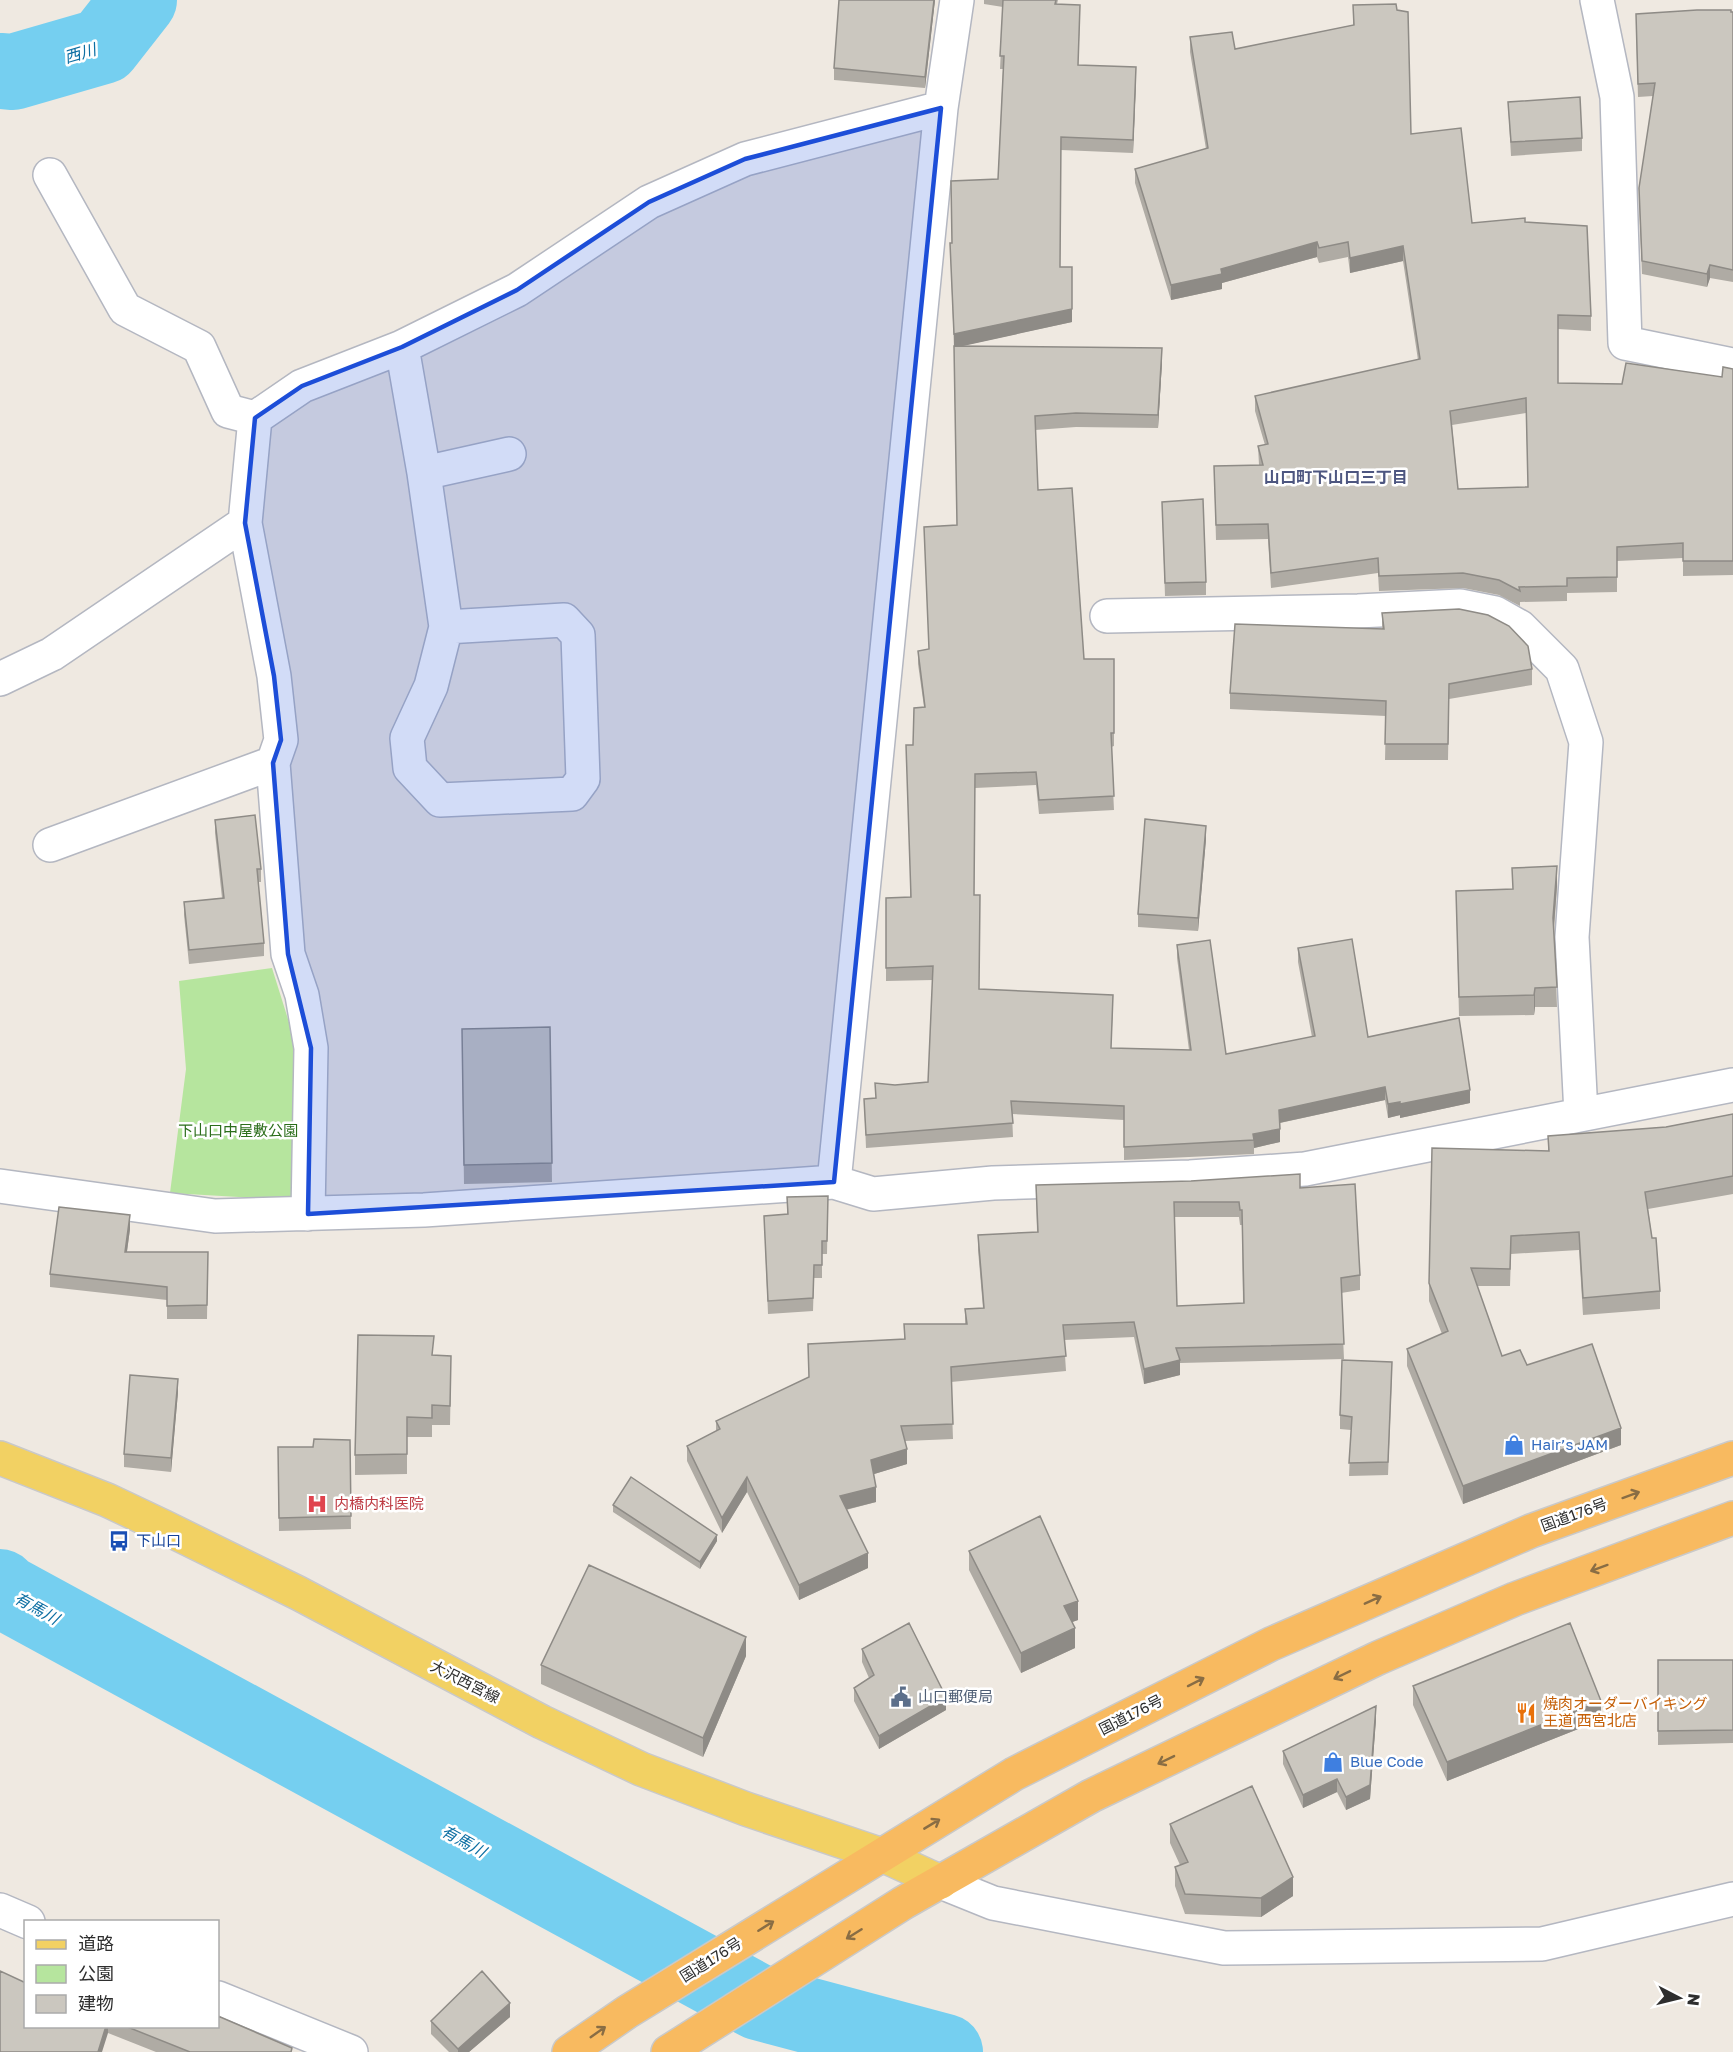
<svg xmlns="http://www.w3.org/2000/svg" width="1733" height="2052" viewBox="0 0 1733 2052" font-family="'Golos Text','Noto Sans JP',sans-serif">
	<rect width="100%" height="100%" fill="#efe9e1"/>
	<path fill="#b6e59e" d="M272,968l26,83 -2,142 -8,7 -118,-7 16,-124 -7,-88z"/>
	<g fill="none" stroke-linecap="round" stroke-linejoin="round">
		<path stroke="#75cff0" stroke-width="76" d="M0,71l13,1 90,-26 36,-46
			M0,1587l5,5 753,410 187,50"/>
		<g stroke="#b4b7c1" stroke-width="36">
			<path id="minor" d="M1597,0l20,97 8,246 108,22
				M50,175l75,134 74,38 29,64 27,7
				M402,347l22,126 22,154 -15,59 -24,52 3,30 30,32 132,-6 11,-15 -5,-144 -14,-15 -118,7
				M424,473l85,-19
				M245,523l29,153 7,64 -8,23 15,191 14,41 9,53 -3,166
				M1107,616l251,-5 102,-5 35,7 25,14 42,42 24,73 -14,195 9,177
				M0,679l52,-25 193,-131 10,-105 47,-32 100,-39 115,-57 132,-88 96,-43 196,-51
				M50,845l223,-82
				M834,1182l107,-1074 16,-108
				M0,1186l215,30 209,-6 410,-28 39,12 120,-11 197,-6 115,-8 428,-84
				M941,1882l52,21 231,45 318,-4 191,-45
				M0,1910l28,12
				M218,1998l133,54"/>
		</g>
		<g stroke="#c9c9c9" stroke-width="36">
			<path id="primary" d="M0,1458l107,42 57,27 134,66 244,129 99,47 105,40 136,46 59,27"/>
		</g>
		<g stroke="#c9c9c9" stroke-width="36">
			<path id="trunk" d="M569,2052l58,-40 387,-238 257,-130 260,-113 202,-73
				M668,2052l235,-149 188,-107 287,-138 137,-59 218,-81"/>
		</g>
		<use href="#minor" stroke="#fff" stroke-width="33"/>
		<use href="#primary" stroke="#f2d163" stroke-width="33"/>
		<use href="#trunk" stroke="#f8ba60" stroke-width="33"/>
	</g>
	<path fill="#afaba4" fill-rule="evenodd" d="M935,0l-10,88 -91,-8v-12z
		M984,0h74l-1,4 23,15 -2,46 58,15 -3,73 -72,-3 -1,117 12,55 -111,24 201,16 -4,66 -82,-1 -41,3 3,60 46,169h30v87l-3,1 3,63 -75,4 -3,-29 -61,3 -1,107 5,94 134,19 -2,40 78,2 -12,-92v-13l49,109 86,-17 -14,-75v-14l70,89 102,66 -70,15v-3l-12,3 -3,-18 -105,23v19l-26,6v6l-130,6v-40l-112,-6 1,23 -147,11 -2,-49 11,-1 20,-13 33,-3 5,-102 -47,1v-83l24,-1 3,-152 11,-38 -6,-43v-13l11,-1 -5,-123 33,-2 -3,-177 -4,-105h2l46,-64 5,-110h-3l3,-62 -19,-3z
		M1353,5l58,129 61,89 53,-1 66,94v15l-33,-2v54l64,1 100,-7 11,-8v206l-50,1v-18l-66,3v31l-50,1v8l-47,1v4l-21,-11 -36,-7 -84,3 -1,-18 -107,15 -3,-49 -52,1 -2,-74 45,-1 -1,-19 7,-1 -10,-34v-15l163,-36 -15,-99 -53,12 -2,-16 -29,6 -2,-6 -95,26v6l-51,11 -36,-117v-14l71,-20 -16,-97v-15l45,12 118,-24zM1526,413l2,74 -70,2 -6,-64z
		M1733,12v270l-23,-4 -3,9 -65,-13 -3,-73 14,-105 -15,1 -2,-70z
		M1508,102l74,36v13l-71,5z
		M1162,502l44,80v13l-41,1z
		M1382,613l150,56v16l-83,14 -1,61h-63l1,-44 -156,-7v-16l152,-64z
		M215,820l46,49v13h-3l6,61v13l-75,8 -5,-49v-13l38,-4 -7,-65z
		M1206,839l-8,92 -60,-4v-13z
		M1557,886l-3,44 3,77h-22l-1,8 -75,1 -3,-125 57,-2z
		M550,1027l2,155 -88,2 -2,-136z
		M1733,1114v80l-85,15 12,82v18l-77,6 -4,-65 -68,4 -1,32h-33l25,70 25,9 94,80 -158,59 -56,-138v-17l35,-15 -13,-33v-18l119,-132v-15l118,-9z
		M1036,1185l264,3 60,87v15l-19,3 3,66 -164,4v12l-36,9 -10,-47 -70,3 2,31 -115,11 2,57 -48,2 2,23 -33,10 2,28 -30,8 22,58 -69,32 -52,-108 -25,41 -35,-72v-15l29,-15v-10l93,-44 -1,-33 96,-5v-15h61v-15l18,-1 -5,-58v-15l59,-3zM1174,1217h65l1,8h2l1,78 -66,3z
		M828,1196l-1,58h-5v24h-8l-1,33 -45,3 -4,-98 23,-2v-17z
		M130,1229l-3,23h81l-1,67h-40v-19l-117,-13v-13z
		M434,1355l17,20 -1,50h-18v12h-25v37l-52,1v-20z
		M1392,1375l-4,100 -39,1 2,-46 -11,-1v-14z
		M178,1392l-7,80 -47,-5v-13z
		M350,1440l1,89 -72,2 -1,-84h35z
		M613,1505l104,36 -17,28 -87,-57z
		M969,1551l109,69 -6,2 3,26 -54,25 -52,-103z
		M862,1649l84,61 -67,39 -25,-48v-13l15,-10 -7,-16z
		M746,1656l-43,101 -162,-73v-19z
		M1733,1660v83l-75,2v-14z
		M1413,1686l188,34 -154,61 -34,-76z
		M1376,1719l-6,80 -24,11 -9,-18 -34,16 -20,-44v-13z
		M1170,1824l123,72 -32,21 -76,-3 -10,-28v-19l5,-2 -10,-22z
		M510,2017l-41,35h-20l-18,-18v-13z
		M26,2026h192l74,26h-136l-48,-19z"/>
	<path fill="#8e8b86" d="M934,0h1l-10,88v-11z
		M1136,67v13l-3,73v-13z
		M1317,242v15l-95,26v6l-51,11v-15l50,-16z
		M1403,246v15l-53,12v-15z
		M1710,265v13l-3,9v-13z
		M1072,267v55l-118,26v-14z
		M1162,348v14l-4,66v-13z
		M1206,826v13l-8,92v-13z
		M1557,866v20l-4,52v-20z
		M1535,988v19l-1,8v-20z
		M1385,1087v13l-106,23v-13z
		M1470,1090v13l-70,15v-14z
		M1400,1102v13l-12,3v-14z
		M1280,1129v13l-26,6 -1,-14z
		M130,1215v14l-5,36v-13z
		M1180,1360v15l-36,9v-15z
		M178,1379v13l-7,80v-14z
		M1621,1428v17l-158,59v-18z
		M907,1449v15l-36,11v-15z
		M747,1477v15l-25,41v-15z
		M876,1487v15l-36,9v-15z
		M717,1535v6l-17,28v-7z
		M868,1553v15l-69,32v-15z
		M1078,1601v19l-14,5v-19z
		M1075,1628v20l-54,25v-20z
		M746,1637v19l-43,101v-19z
		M946,1697v13l-67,39v-13z
		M1601,1701v19l-154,61v-19z
		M1376,1706v13l-6,80 -24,11v-13z
		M1337,1779v13l-34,16v-13z
		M1293,1877v19l-32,21v-19z
		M510,2003v14l-41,35h-11v-3z
		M106,2026h2v7l-6,19h-4z"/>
	<path fill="#cbc7bf" stroke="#8e8b86" stroke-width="1.5" fill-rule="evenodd" d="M839,0h95l-9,77 -91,-9z
		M1003,0h53l-1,4 25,1 -2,60 58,2 -3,73 -72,-3 -1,130h12v42l-118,25 -4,-91h2l-1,-62 47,-2 6,-123h-4z
		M1396,4l1,6 11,2 3,122 50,-6 11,95 53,-5v4l62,4 4,90 -33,-1v68l64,1 4,-21 96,14 1,-10 10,2v192h-50v-18l-66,4v30l-50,1v8l-48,1 1,4 -21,-11 -36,-7 -84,3 -1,-18 -107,15 -3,-49 -52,1 -2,-59 49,-1 -5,-19 10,-2 -13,-48 165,-37 -17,-113 -53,12 -2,-16 -29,6 -2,-6 -96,27 1,5 -51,11 -36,-116 73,-21 -18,-111 42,-5 3,17 119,-24 -1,-20zM1526,398l2,89 -70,2 -8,-78z
		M1697,10h34v2h2v258l-23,-5 -3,9 -65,-13 -3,-73 16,-105 -17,1 -2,-70z
		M1580,97l2,41 -71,4 -3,-40z
		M954,346l208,2 -4,67 -82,-2 -41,3 3,74 34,-2 12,171h30v74h-3l3,63 -75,4 -3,-28 -61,2 -1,121h6l-1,94 134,6 -2,53 80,2 -14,-105 33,-5 16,114 89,-18 -17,-88 54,-9 16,98 91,-19 11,72 -70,14v-2l-12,2 -3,-17 -106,23 1,19 -27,5 1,6 -130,7v-41l-113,-5 2,22 -147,12 -2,-36 12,-1 -1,-15 20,2 33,-3 5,-116 -47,2v-70l25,-1 -5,-152h7l1,-37 11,-1 -7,-56 11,-2 -5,-122 33,-2z
		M1203,499l3,83 -41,1 -3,-81z
		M1459,609l29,6 21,11 19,20 4,23 -83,15 -1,60h-63l1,-43 -156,-8 5,-69 149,5 -2,-16z
		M255,815l6,54h-4l7,74 -75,7 -5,-48 40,-4 -9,-78z
		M1145,819l61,7 -8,92 -60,-4z
		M1557,866l-4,52 4,69 -22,1 -1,7 -75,2 -3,-106 57,-2 -1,-21z
		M550,1027l2,136 -88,2 -2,-136z
		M1733,1114v62l-88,16 7,46h4l4,53 -77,7 -4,-66 -68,4 -1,33 -39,-1 31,88 18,-6 7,15 65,-21 29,84 -158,58 -56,-137 41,-18 -19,-48 3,-135 117,3 -1,-15 118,-9z
		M1300,1174v14l55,-4 5,91 -19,3 3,66 -168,4 4,12 -36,9 -10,-47 -71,3 3,31 -115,11 2,57 -52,2 6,23 -36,11 5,27 -36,9 28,57 -69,32 -52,-108 -25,41 -35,-72 33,-17 -4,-8 93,-44 -1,-33 97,-5 -1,-15h63l-2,-15 19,-1 -6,-73 60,-3 -2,-47 155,-4zM1174,1202h65l1,8h2l2,93 -67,3z
		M828,1196l-1,45h-5v24h-8l-1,33 -45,3 -4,-85 24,-2 -1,-17z
		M59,1207l71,8 -5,37h83l-1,53 -40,1v-19l-117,-13z
		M358,1335l76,1 -2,19 19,1 -1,50 -18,-1v13l-25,-1v37l-52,1z
		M1342,1360l50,2 -4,100 -39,1 3,-46 -12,-2z
		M130,1375l48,4 -7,79 -47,-4z
		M314,1439l36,1 1,76 -72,2 -1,-71h35z
		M631,1477l86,58 -17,27 -87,-57z
		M1040,1516l38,85 -14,5 11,22 -54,25 -52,-102z
		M589,1565l157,72 -43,101 -162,-73z
		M909,1623l37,74 -67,39 -25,-48 20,-13 -12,-26z
		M1570,1623l31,78 -154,61 -34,-76z
		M1658,1660h75v70l-75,1z
		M1376,1706l-6,79 -24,12 -9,-18 -34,16 -20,-44z
		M1252,1786l41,91 -32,21 -76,-4 -10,-27 13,-5 -18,-38z
		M0,1971l26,12v43h80l-8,26h-98z
		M482,1971l28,32 -52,46 -27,-28z
		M218,2016l74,32 -1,4h-101l-65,-26h93z"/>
	<defs><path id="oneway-shaft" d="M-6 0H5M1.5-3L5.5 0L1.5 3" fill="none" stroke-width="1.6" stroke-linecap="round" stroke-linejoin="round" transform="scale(1.5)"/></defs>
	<g stroke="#896d44">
		<use href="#oneway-shaft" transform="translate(1631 1495) rotate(-20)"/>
		<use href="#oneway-shaft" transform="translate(1599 1568) rotate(160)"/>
		<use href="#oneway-shaft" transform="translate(1373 1600) rotate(-24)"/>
		<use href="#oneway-shaft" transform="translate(1342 1675) rotate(154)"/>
		<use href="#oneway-shaft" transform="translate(1196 1682) rotate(-27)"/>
		<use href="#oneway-shaft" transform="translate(1166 1760) rotate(154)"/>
		<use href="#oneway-shaft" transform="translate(932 1824) rotate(-31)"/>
		<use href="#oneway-shaft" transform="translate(766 1926) rotate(-32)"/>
		<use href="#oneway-shaft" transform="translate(854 1934) rotate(148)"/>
		<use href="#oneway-shaft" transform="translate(598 2032) rotate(-35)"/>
	</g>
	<path fill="#1d4ed8" fill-opacity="0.2" stroke="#1d4ed8" stroke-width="4.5" stroke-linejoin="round" d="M941,108l-107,1074 -526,32 3,-166 -23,-94 -15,-191 8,-23 -7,-64 -29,-153 10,-105 47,-32 100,-39 115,-57 132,-88 96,-43z"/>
	<defs>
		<g id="shop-bare" transform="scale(1.62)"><path d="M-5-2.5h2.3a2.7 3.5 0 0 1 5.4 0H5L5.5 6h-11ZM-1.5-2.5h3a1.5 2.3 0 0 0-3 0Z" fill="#3f7fe0" stroke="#fff" stroke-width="2.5" paint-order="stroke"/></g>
		<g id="hospital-bare" transform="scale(1.62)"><path d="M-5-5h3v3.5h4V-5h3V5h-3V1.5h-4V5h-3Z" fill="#e0444e" stroke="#fff" stroke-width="2.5" paint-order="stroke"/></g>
		<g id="bus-bare" transform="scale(1.62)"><path d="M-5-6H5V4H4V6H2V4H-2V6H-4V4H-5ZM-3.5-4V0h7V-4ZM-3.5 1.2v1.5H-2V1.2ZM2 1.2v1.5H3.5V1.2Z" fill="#1a4fb4" stroke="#fff" stroke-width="2.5" paint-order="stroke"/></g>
		<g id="civic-bare" transform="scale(1.62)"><path d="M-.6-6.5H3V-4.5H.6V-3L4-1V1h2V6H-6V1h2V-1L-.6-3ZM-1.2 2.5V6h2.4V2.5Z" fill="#5c6f8a" stroke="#fff" stroke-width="2.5" paint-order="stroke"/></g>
		<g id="restaurant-bare" transform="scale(1.62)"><path d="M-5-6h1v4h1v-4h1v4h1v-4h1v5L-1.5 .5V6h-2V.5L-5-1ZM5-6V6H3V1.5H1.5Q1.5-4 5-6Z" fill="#e8710a" stroke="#fff" stroke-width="2.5" paint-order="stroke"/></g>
	</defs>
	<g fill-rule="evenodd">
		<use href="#shop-bare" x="1514" y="1445"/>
		<use href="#hospital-bare" x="317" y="1504"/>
		<use href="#bus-bare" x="119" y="1541"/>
		<use href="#civic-bare" x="901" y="1697"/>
		<use href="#restaurant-bare" x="1526" y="1713"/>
		<use href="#shop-bare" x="1333" y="1762"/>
	</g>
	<g text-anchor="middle" stroke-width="5" stroke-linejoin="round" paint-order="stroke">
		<g font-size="15" fill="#2c6e1b" stroke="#fff">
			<text x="238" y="1136">下山口中屋敷公園</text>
		</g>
		<g font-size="15" fill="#366cbe" stroke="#fff" text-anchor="start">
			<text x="1531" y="1450">Hair’s JAM</text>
			<text x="1350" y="1767">Blue Code</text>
		</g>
		<g font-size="15" fill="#be3a42" stroke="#fff" text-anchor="start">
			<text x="334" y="1509">内橋内科医院</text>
		</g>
		<g font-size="15" fill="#2e2e2e" stroke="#fff">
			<text transform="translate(1574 1515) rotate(-20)" y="5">国道176号</text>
			<text transform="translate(465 1682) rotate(27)" y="5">大沢西宮線</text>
			<text transform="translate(1131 1715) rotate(-27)" y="5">国道176号</text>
			<text transform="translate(711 1960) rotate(-32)" y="5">国道176号</text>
		</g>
		<g font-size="15" fill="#164399" stroke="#fff" text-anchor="start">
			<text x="136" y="1546">下山口</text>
		</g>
		<g font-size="15" fill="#4e5e75" stroke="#fff" text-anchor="start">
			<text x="918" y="1702">山口郵便局</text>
		</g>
		<g font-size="15" fill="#c56008" stroke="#fff" text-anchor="start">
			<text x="1543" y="1709">焼肉オーダーバイキング<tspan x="1543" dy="17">王道 西宮北店</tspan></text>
		</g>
		<g font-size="16" font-style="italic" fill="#0d6fa3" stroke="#fff">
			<text transform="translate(80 53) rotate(-16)" y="6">西川</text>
			<text transform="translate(37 1608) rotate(29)" y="6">有馬川</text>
			<text transform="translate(464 1841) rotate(29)" y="6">有馬川</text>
		</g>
		<g font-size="16" font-weight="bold" fill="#4d5680" stroke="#fff">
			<text x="1336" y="483">山口町下山口三丁目</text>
		</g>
	</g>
	<rect x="24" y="1920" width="195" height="108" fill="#ffffff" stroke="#ababab" stroke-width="1.5"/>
	<rect x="36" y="1940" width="30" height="9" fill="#f2d163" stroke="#ababab" stroke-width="1.5"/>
	<text x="78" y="1950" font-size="18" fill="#2e2e2e">道路</text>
	<rect x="36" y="1965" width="30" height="18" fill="#b6e59e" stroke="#ababab" stroke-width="1.5"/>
	<text x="78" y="1980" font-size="18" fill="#2e2e2e">公園</text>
	<rect x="36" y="1995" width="30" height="18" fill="#cbc7bf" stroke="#ababab" stroke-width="1.5"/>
	<text x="78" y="2010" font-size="18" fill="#2e2e2e">建物</text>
	<g transform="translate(1679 1998) rotate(97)" stroke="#ffffff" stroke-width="4.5" paint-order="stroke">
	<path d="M0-4.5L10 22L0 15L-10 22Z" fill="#2e2e2e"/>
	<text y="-9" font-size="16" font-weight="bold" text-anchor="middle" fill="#2e2e2e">N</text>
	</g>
</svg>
